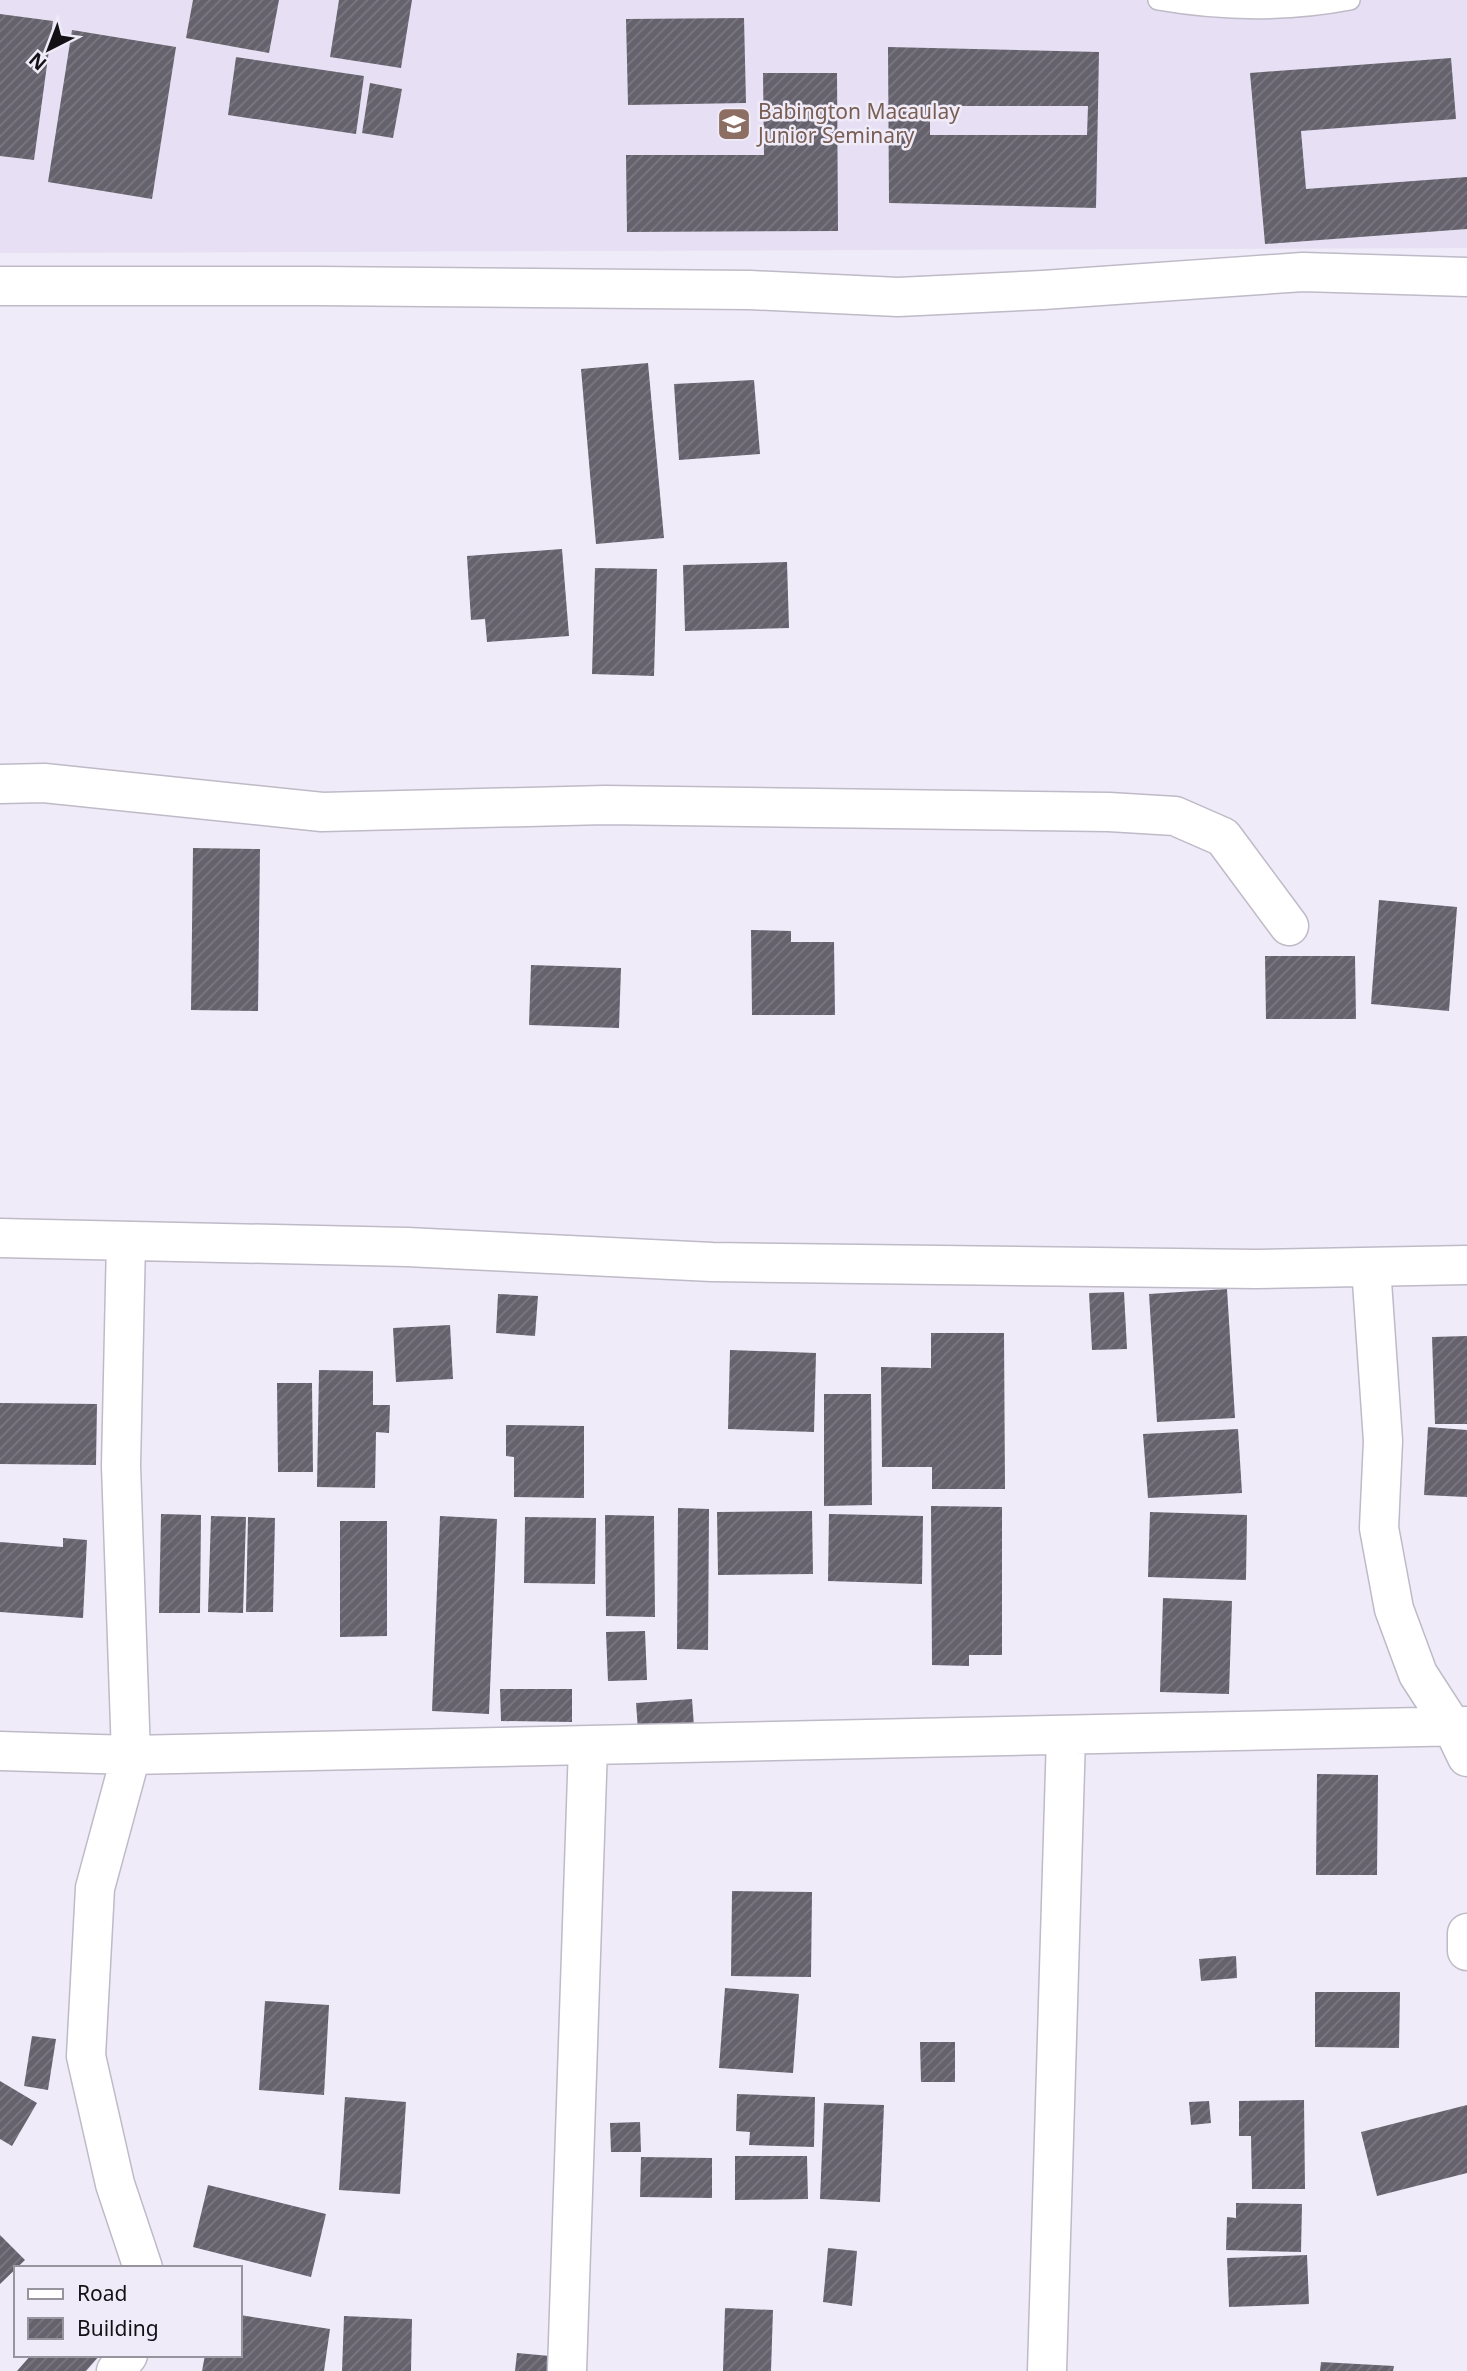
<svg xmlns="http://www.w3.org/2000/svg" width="1467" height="2371" viewBox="0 0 1467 2371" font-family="'Noto Sans',sans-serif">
	<defs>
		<pattern id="building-hatch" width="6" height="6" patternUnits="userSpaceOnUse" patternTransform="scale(1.75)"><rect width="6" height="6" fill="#66626d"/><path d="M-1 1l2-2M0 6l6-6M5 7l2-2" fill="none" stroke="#7a7880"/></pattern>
	</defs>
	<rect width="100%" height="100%" fill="#f0ebf8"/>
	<path fill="#e7dff3" d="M0,0h1467v248l-1467,5z"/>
	<path fill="url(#building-hatch)" fill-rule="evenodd" d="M193,0h86l-10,53 -83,-15z
		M339,0h73l-11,68 -71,-11z
		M0,14l53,7 -19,139 -34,-4z
		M744,18l2,85 -118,2 -2,-86z
		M72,30l104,17 -24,152 -104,-17z
		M888,47l211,5 -3,156 -207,-5zM930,106h158l-1,29h-157z
		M236,57l128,19 -8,58 -128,-19z
		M1451,58l5,61 -155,12 5,58 161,-12v52l-202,15 -15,-171z
		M763,73h74l1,158 -211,1 -1,-77h138z
		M370,83l32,6 -9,49 -31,-5z
		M648,363l16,175 -68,6 -15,-175z
		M754,380l6,74 -81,6 -5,-76z
		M562,549l7,87 -82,6 -2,-23 -14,1 -4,-64z
		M787,562l2,66 -104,3 -2,-66z
		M595,568l62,1 -3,107 -62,-2z
		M193,848l67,1 -2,162 -67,-1z
		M1379,900l78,7 -8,104 -78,-7z
		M751,930l40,1v11h43l1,73h-83z
		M1265,956h90l1,63h-90z
		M531,965l90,3 -2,60 -90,-3z
		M1227,1289l8,129 -78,4 -8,-128z
		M1124,1292l3,57 -35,1 -3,-57z
		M498,1294l40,2 -3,40 -39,-3z
		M450,1325l3,54 -57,3 -3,-54z
		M931,1333h73l1,156h-73v-22h-50l-1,-100 50,1z
		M1467,1336v88h-32l-3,-87z
		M730,1350l86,3 -2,79 -86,-3z
		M319,1370l54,1v34h17l-1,28 -13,-1 -1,56 -58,-1z
		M277,1383h35l1,89h-35z
		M824,1394h47l1,111 -48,1z
		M0,1403l97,1 -1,61 -96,-1z
		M506,1425l78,1v72l-70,-1v-40l-8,-1z
		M1428,1427l39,3v67l-43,-2z
		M1238,1429l4,64 -94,5 -5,-64z
		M931,1506l71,1v148h-33v11l-37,-1z
		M678,1508l31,1 -1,141 -31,-1z
		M812,1511l1,63 -95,1 -1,-63z
		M1150,1512l97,3 -1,65 -98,-3z
		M161,1514l40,1 -1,98h-41z
		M829,1514l94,2 -1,68 -94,-3z
		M605,1515l49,1 1,101 -49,-1z
		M211,1516l35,1 -3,96 -35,-1z
		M440,1516l57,3 -8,195 -57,-3z
		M248,1517l27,1 -2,94h-27z
		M525,1517l71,1 -1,66 -71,-1z
		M340,1521h47v115l-47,1z
		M63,1538l24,2 -4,78 -83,-6v-70l63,5z
		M1163,1598l69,3 -3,93 -69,-2z
		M645,1631l2,49 -39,1 -2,-49z
		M500,1689h72v33l-71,-1z
		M692,1699l2,27 -56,4 -2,-27z
		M1317,1774l61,1 -1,100h-61z
		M732,1891l80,1 -1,85 -80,-1z
		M1236,1956l1,22 -36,3 -2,-22z
		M725,1988l74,6 -6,79 -74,-5z
		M1315,1992h85l-1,56 -84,-1z
		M265,2001l64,4 -5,90 -65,-5z
		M32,2036l24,3 -8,51 -24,-4z
		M920,2042h35v40h-34z
		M0,2081l37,22 -25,43 -12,-7z
		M737,2094l78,3 -1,50 -65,-2 1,-13 -14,-1z
		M345,2097l61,5 -6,92 -61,-4z
		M1304,2100l1,89h-53l-1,-53h-12v-35z
		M1209,2101l2,22 -20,2 -2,-23z
		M824,2103l60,2 -4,97 -60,-3z
		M1467,2105v68l-90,23 -16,-64z
		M640,2122l1,30h-30l-1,-29z
		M735,2156h72l1,43 -73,1z
		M641,2157l71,1v40l-72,-1z
		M208,2185l118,29 -15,63 -118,-30z
		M1236,2203l66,1 -1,48 -75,-2 1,-33 9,1z
		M0,2235l25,25 -25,24z
		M828,2248l29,3 -5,55 -29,-4z
		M1307,2255l2,49 -80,3 -2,-49z
		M725,2308l48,2 -2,61h-48z
		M240,2315l90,14 -6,42h-122l3,-16h35z
		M344,2316l68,3 -1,52h-69z
		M517,2353l33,3 -1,15h-34z
		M31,2355h69l-14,16h-69z
		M1321,2362l73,4 -1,5h-73z"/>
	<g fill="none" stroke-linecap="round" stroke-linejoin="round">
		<g stroke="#bfbac7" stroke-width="22">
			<path id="service" d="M1158,0c63,11 129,12 192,0"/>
		</g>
		<g stroke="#bfbac7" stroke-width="41">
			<path id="minor" d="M0,286h317l433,4 148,7 145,-7 260,-18 164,5
				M0,784l44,-1 278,29 283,-7 504,7 66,4 48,21 66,89
				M0,1238l407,9 305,15 544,7 211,-4
				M126,1241l-5,225 10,289 1336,-29
				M1371,1267l12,174 -4,87 15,81 24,65 35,54 14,29
				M0,1751l131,4 -36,133 -9,168 29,128 28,84
				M1467,1933v18
				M116,2371l12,-16
				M567,2371l21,-625
				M1047,2371l19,-635"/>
		</g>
		<use href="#service" stroke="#fff" stroke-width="19"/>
		<use href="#minor" stroke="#fff" stroke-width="38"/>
	</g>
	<defs>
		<g id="school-square" transform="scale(1.75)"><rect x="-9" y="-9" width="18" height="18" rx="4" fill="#8d6e63" stroke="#f0ebf8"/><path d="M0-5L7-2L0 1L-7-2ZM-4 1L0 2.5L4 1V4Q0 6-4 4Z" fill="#fff"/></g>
	</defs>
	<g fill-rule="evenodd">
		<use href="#school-square" x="734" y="124"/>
	</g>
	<g text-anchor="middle" stroke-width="5" stroke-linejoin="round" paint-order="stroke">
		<g font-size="21" fill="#785e54" stroke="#f0ebf8" text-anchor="start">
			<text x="758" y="119">Babington Macaulay<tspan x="758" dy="24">Junior Seminary</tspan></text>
		</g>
	</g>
	<rect x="14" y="2266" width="228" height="91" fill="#f0ebf8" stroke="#98949d" stroke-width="2"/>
	<rect x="28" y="2289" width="35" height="10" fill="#ffffff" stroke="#98949d" stroke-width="2"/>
	<text x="77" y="2301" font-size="21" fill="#131115">Road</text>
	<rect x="28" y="2318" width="35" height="21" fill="url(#building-hatch)" stroke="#98949d" stroke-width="2"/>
	<text x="77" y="2336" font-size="21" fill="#131115">Building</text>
	<g transform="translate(49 49) rotate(222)" stroke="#f0ebf8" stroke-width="5" paint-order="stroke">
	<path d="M0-5L12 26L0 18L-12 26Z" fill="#131115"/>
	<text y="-10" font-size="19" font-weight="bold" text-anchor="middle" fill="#131115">N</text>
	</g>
</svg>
